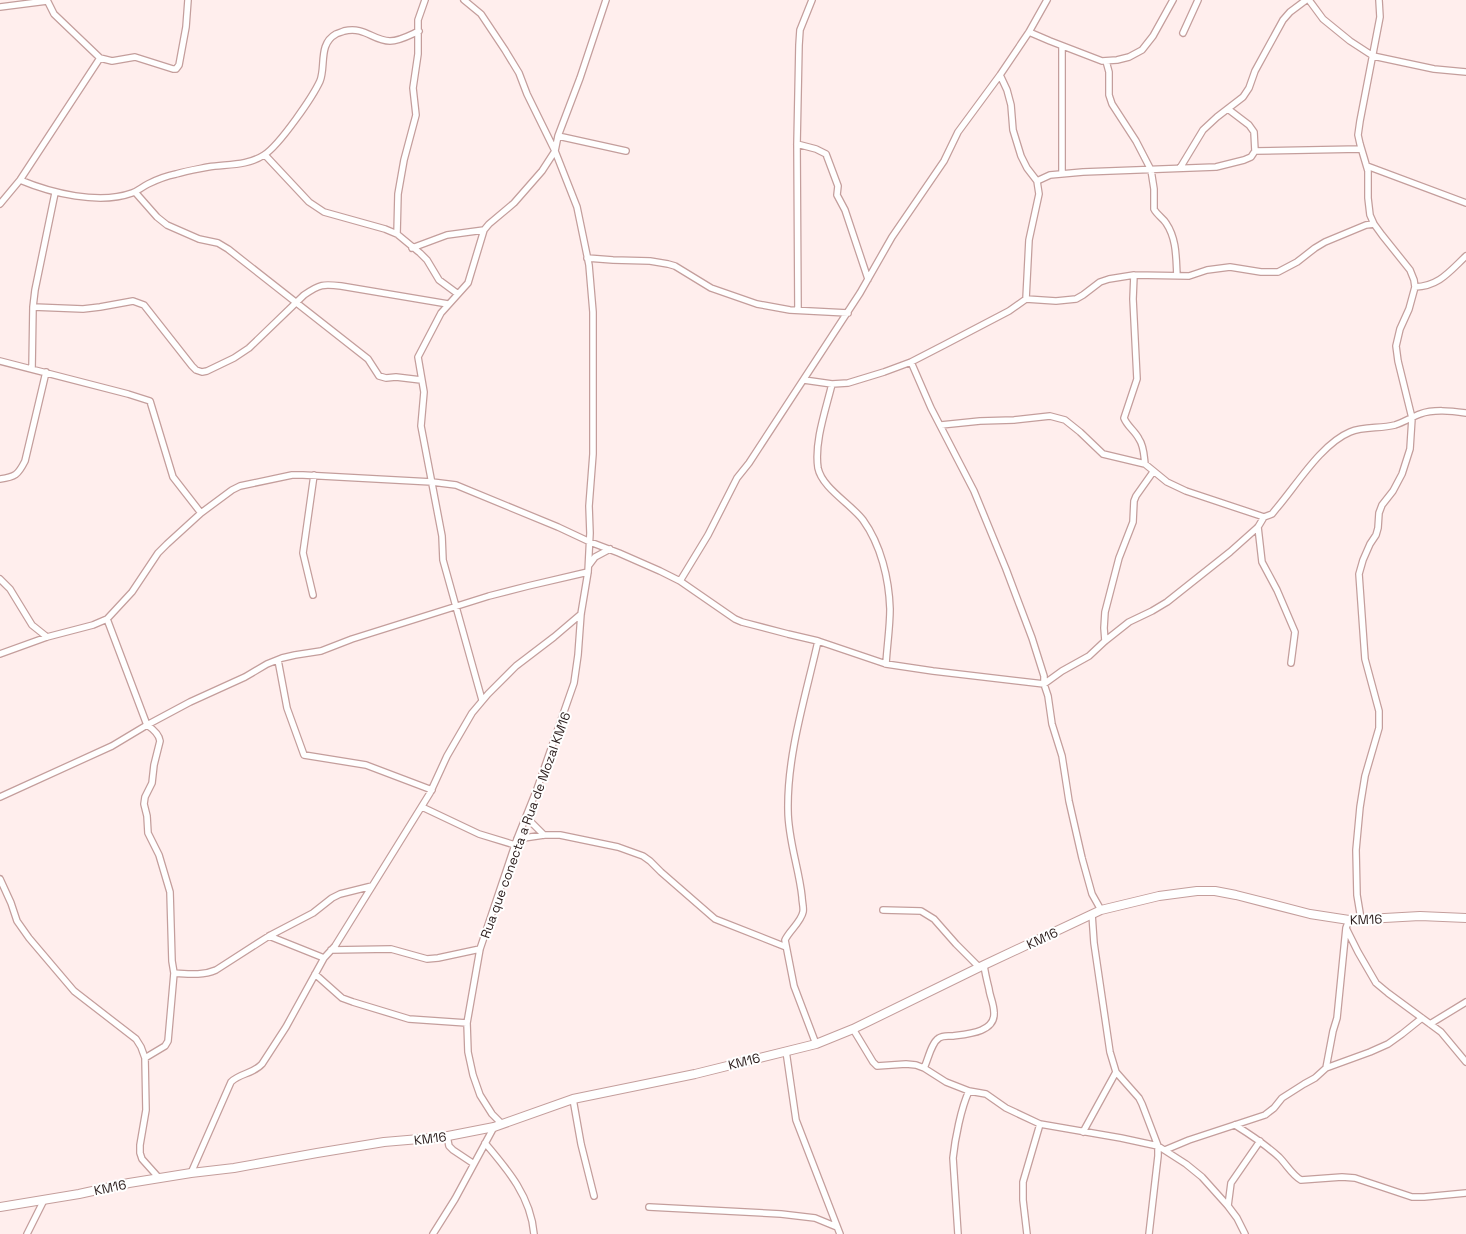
<svg xmlns="http://www.w3.org/2000/svg" width="1466" height="1234" viewBox="0 0 1466 1234" font-family="'Space Grotesk',sans-serif">
	<rect width="100%" height="100%" fill="#ffeeed"/>
	<g fill="none" stroke-linecap="round" stroke-linejoin="round">
		<g stroke="#c49e9c" stroke-width="8">
			<path id="street" d="M47,0l7,14 46,44 12,3 23,-4 38,12h3l3,-4 7,-38 2,-27
				M464,0l17,14 24,36 14,23 8,21 28,57 22,56 12,58 4,47v142l-4,52 1,27 -2,39 -7,42 -3,41 -4,28 -37,106 -20,50 -37,110 -13,74 1,29 5,23 7,20 12,19 10,10
				M1309,0l14,19 27,22 23,15 61,13 32,3
				M0,7l47,-6
				M1029,32l21,9 52,20 15,-1 12,-3 13,-7 11,-14 20,-36
				M1183,33l15,-33
				M1062,46v128
				M1106,61l3,11v23l3,9 24,37 15,29 3,19v20c3,6 9,9 12,14 11,16 10,36 11,53
				M1000,75l7,15 4,15 2,25 8,26 6,12 10,13 13,-6 33,-3 133,-5 28,-7 7,-3 4,-6 -1,-19 -5,-7 -21,-16
				M558,136l68,15
				M797,144l19,5 10,5 12,32 -1,9 8,15 23,69
				M1255,151l106,-2
				M265,155l44,47 15,10 61,17 12,5 23,19 7,7 12,20 19,14
				M1367,166l99,37
				M1180,168l23,-38 14,-13 26,-20 6,-9 6,-17 28,-51 7,-8 16,-12
				M20,180c31,13 79,25 112,13 6,-2 10,-6 16,-9 8,-4 18,-8 28,-10 10,-3 22,-5 32,-7 20,-3 39,-1 56,-12 11,-7 24,-25 32,-36 8,-11 18,-25 24,-38 6,-15 -2,-37 16,-47 2,-1 6,-2 8,-3 21,-5 29,10 46,10 10,0 20,-6 29,-10
				M135,192l22,25 10,8 32,14 19,4 10,6 140,110 11,17 7,2 10,-1 25,3
				M0,204l20,-24 80,-122
				M397,234l1,-40 6,-34 12,-45 -3,-27 5,-34v-34l7,-20
				M412,248l35,-13 37,-5 5,-6 25,-21 28,-32 13,-20 3,-15 22,-58 26,-78
				M587,258l26,2 37,1 18,3 7,2 36,22 46,16 33,6 58,3
				M1134,275l-1,24 4,80 -13,39c3,8 11,13 15,21 5,7 5,17 6,25
				M1415,287c24,-1 34,-15 51,-31
				M1026,299l3,-59 10,-46 -2,-13
				M33,307l50,2 17,-2 33,-6 11,4 48,61 4,4 6,2 5,-1 27,-13 15,-10 55,-53c16,-11 19,-11 37,-9l107,18
				M798,310l-1,-166 2,-99 1,-15 12,-30
				M0,361l128,33 22,7 23,76 28,36
				M911,362l20,46 43,83 32,78 26,69 12,38v8l4,12 4,28 10,32 7,45 13,57 10,36 9,16
				M32,369l1,-62 2,-17 20,-97
				M804,380l28,4 16,-1 36,-11 27,-10 33,-17 65,-34 17,-12 30,2 20,-2 7,-4 17,-13 9,-3 25,-4 55,1 18,-6 23,-3 31,5h17l19,-10 18,-14 10,-6 41,-17 8,-1
				M832,384c-6,25 -18,58 -14,84 4,20 33,36 45,52 18,25 26,59 27,89 0,18 -3,37 -4,55
				M941,425l39,-4 34,-1 36,-4 15,4 15,12 23,22 42,10 22,18 19,9 78,26 8,-3 4,-5c20,-23 45,-65 74,-77 14,-6 30,-3 45,-7 9,-3 17,-8 25,-11 14,-5 31,-3 46,-1
				M0,479c15,-2 18,-4 25,-18l21,-89
				M1258,527l4,35 15,28 18,42 -4,31
				M589,565l6,-8 15,-8
				M0,579l10,10 22,36 15,12
				M680,581l28,-46 29,-57 12,-15 111,-170 32,-56 52,-76 14,-29 42,-57 29,-43 18,-32
				M313,595l-10,-42 11,-78
				M107,619l40,106c6,4 12,9 13,16l-6,24 -2,18 -7,14 -1,7 3,12 1,17 11,22 11,37 2,69 2,12 -6,68 -3,5 -20,12
				M1105,641l-1,-13 1,-16 14,-54 14,-36 1,-21 2,-5 17,-24
				M0,654l47,-17 46,-12 14,-6 25,-27 26,-39 9,-9 34,-31 31,-23 8,-4 52,-11h11l129,7 24,3 102,42 32,15 29,11 41,18 20,10 55,38 7,3 46,12 30,7 68,23 47,7 111,13 18,-13 27,-15 16,-15 24,-19 23,-11 15,-9 63,-50 28,-25 6,-10
				M278,660l9,48 17,47 62,10 66,25
				M482,700l-39,-140 -1,-24 -21,-110 3,-34 -6,-35 23,-44 27,-30 16,-53
				M0,797l112,-51 35,-21 43,-23 55,-25 22,-13 15,-6 13,-3 26,-4 31,-12 137,-43 39,-10 60,-14
				M422,807l57,27 36,11
				M526,817l18,18
				M517,839l27,-4h16l58,12 25,9 7,5 11,11 54,47 71,28
				M0,879l11,24 6,18 12,17 45,53 62,48 5,8 4,11 1,52 -6,35v8l2,6 17,19
				M883,910l38,1 13,8 22,25 23,23
				M1092,914l2,29 16,109 6,20 23,26 3,6 16,42v10l-9,78
				M1361,919l-4,-24 -1,-45 4,-43 5,-31 14,-48v-17l-14,-52 -6,-85 4,-14 7,-16 6,-9 2,-7 1,-15 3,-8 11,-14 9,-17 8,-25 2,-31 -14,-57 -2,-15 4,-17 9,-20 6,-22 -1,-7 -4,-10 -28,-35 -8,-11 -4,-9 -2,-17v-27l-8,-27 -2,-9 2,-14 20,-104 -1,-17
				M1349,920l-3,8 12,24 18,31 12,10 53,39 25,30
				M269,936l55,22
				M331,950l60,-1 36,10 11,-1 42,-9
				M174,973c15,1 28,3 42,-3l53,-34 44,-23 19,-15 8,-4 32,-8
				M315,974l27,24 11,4 56,17 58,4
				M1430,1024l36,-22
				M853,1029l20,33 4,4 29,-2 10,1 8,3 22,14 23,9 17,3 20,14 34,16 81,14 37,8 28,18 16,13 26,29 9,12 8,16
				M816,1044l-22,-58 -9,-46c4,-9 16,-18 18,-28 1,-4 -1,-10 -1,-15 -3,-29 -14,-57 -14,-87 -1,-56 18,-115 30,-169
				M786,1051l10,69 44,114
				M924,1068c4,-8 7,-25 15,-30 4,-3 9,-2 14,-2 15,-2 42,-4 41,-23 0,-9 -4,-16 -5,-24 -2,-8 -4,-16 -5,-24
				M1326,1068l7,-37 4,-13 9,-90
				M573,1099l8,45 13,52
				M1235,1125c16,10 31,20 44,32 8,8 13,18 22,23l41,-3 13,1 57,19h12l42,-4
				M1083,1132l33,-60
				M447,1136l2,10 4,4 21,14
				M485,1143c23,27 46,54 49,91
				M1165,1150l24,-10 76,-25 9,-7 8,-10 22,-14 11,-6 11,-10 44,-16 18,-8 14,-10 20,-16
				M191,1173l40,-91c9,-9 22,-8 31,-18l24,-37 38,-69 11,-12 95,-153 17,-37 25,-43 16,-19 28,-28 38,-29 27,-23
				M1228,1206l3,-23 29,-42
				M649,1207l132,7 34,4 22,9
				M27,1234l17,-34
				M433,1234l22,-35 39,-72
				M958,1234l-5,-76c2,-19 8,-50 16,-67
				M1027,1234l-4,-34v-18l17,-58"/>
		</g>
		<g stroke="#c49e9c" stroke-width="10">
			<path id="secondary" d="M0,1207l79,-13 50,-11 62,-10 43,-5 83,-15 67,-11 59,-5 51,-10 79,-28 122,-25 121,-30 37,-15 131,-64 117,-55 58,-14 38,-5h18l21,4 74,19 39,6 71,-4 46,2"/>
		</g>
		<use href="#street" stroke="#fff" stroke-width="5.5"/>
		<use href="#secondary" stroke="#fff" stroke-width="8"/>
	</g>
	<g text-anchor="middle" stroke-width="4" stroke-linejoin="round" paint-order="stroke">
		<g font-size="13" fill="#2b1d1c" stroke="#fff">
			<text transform="translate(525 825) rotate(-70)" y="5">Rua que conecta a Rua de Mozal KM16</text>
			<text transform="translate(1366 919) rotate(-2)" y="5">KM16</text>
			<text transform="translate(1042 938) rotate(-25)" y="5">KM16</text>
			<text transform="translate(744 1061) rotate(-14)" y="5">KM16</text>
			<text transform="translate(430 1138) rotate(-7)" y="5">KM16</text>
			<text transform="translate(110 1187) rotate(-12)" y="5">KM16</text>
		</g>
	</g>
</svg>
